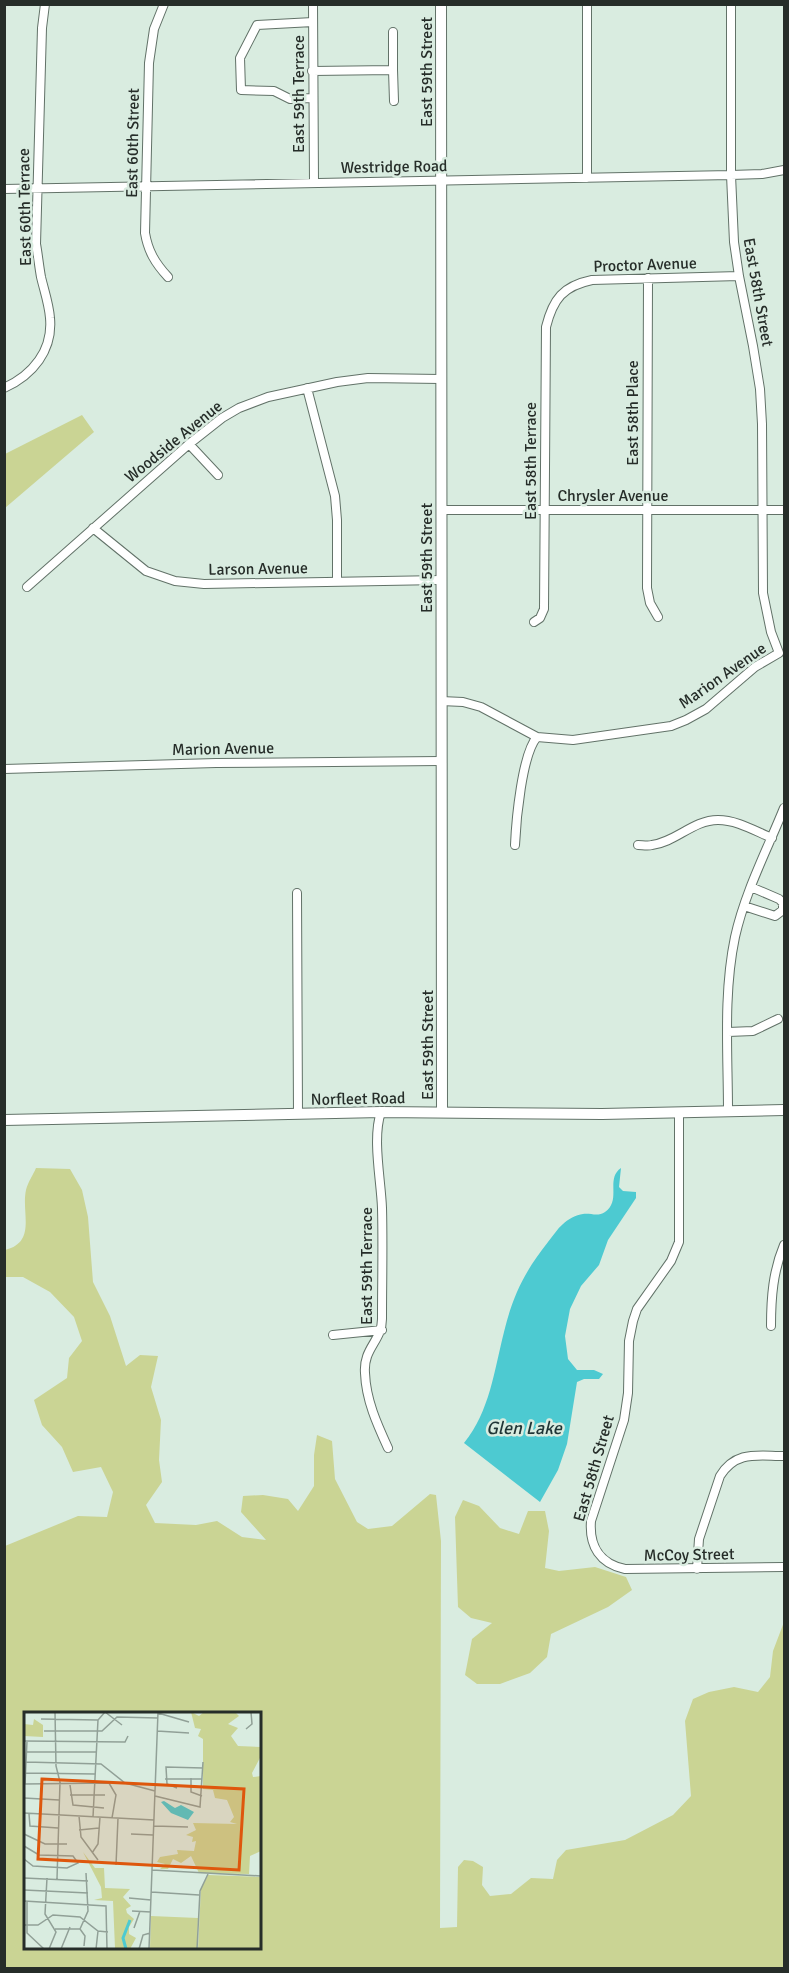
<svg xmlns="http://www.w3.org/2000/svg" width="789" height="1973" viewBox="0 0 789 1973" font-family="Signika,sans-serif">
	<rect width="100%" height="100%" fill="#d9ece0"/>
	<path fill="#cad494" fill-rule="evenodd" d="M82,415l12,17 -89,76v-54z
		M36,1168l34,1 12,21 6,27 5,65 17,34 16,50 14,-11 18,1 -7,31 10,33 -2,40 3,22 -16,23 9,18 41,2 21,-4 25,16 24,3 -25,-28 2,-16 20,-1 25,4 10,12 16,-25v-31l3,-20 15,6 3,38 22,43 11,7 24,-3 38,-32 6,1 5,46 -1,387 17,-1 1,-60 6,-7 9,1 10,6 -1,18 8,11 21,-2 20,-16 22,1 4,-19 9,-10 59,-10 48,-25 18,-19 -6,-75 8,-22 16,-7 25,-5 24,5 12,-15 3,-26 11,-29v346h-779v-422l73,-30 29,1 6,-25 -12,-25 -28,5 -11,-25 -20,-22 -8,-25 33,-22 2,-20 13,-17 -8,-24 -24,-25 -27,-15h-18v-27c32,-8 16,-37 21,-60 2,-8 7,-15 10,-22zM26,1714h234v234h-234z
		M463,1500l16,6 21,22 19,6 9,-23h17l4,20 -4,37 14,3 36,-4 31,10 6,13 -24,17 -57,27 -4,23 -17,16 -30,11h-23l-12,-9 7,-36 20,-16 -21,-5 -13,-11 -3,-90z"/>
	<path fill="#4dcad1" d="M621,1168l-2,19 4,4 13,1v6l-28,42 -9,25 -18,21 -11,23 -5,27 3,23 9,11h17l9,4 -4,5h-15l-7,3 -10,62 -9,26 -18,32 -76,-59c26,-32 30,-72 40,-111 9,-37 21,-61 44,-90 5,-6 9,-13 15,-18 5,-5 13,-9 20,-10 8,-1 15,3 22,-2 17,-12 0,-33 16,-44z"/>
	<g fill="none" stroke-linecap="round" stroke-linejoin="round">
		<g stroke="#627268" stroke-width="10">
			<path id="minor" d="M164,4l-10,25 -5,34 -4,170c3,18 10,30 23,44
				M313,4l1,179
				M393,70l1,31
				M312,71l81,-1v-38
				M312,98l-22,1 -16,-8 -33,-1 -1,-32 17,-33 56,-3
				M587,178v-174
				M4,189l727,-14 31,-1 22,-4
				M648,278l-1,310 3,15 8,14
				M4,388c29,-13 49,-38 46,-70 -1,-14 -6,-28 -9,-41 -2,-11 -3,-22 -5,-33l6,-216 3,-24
				M307,388l28,108 2,24v62
				M189,444l29,31
				M441,510h343
				M93,528l53,43 29,10 29,3 237,-4
				M27,587l162,-143 33,-26 17,-10 29,-11 69,-15 31,-4 73,1
				M534,622l6,-4 4,-9 2,-282c7,-28 17,-41 46,-47l147,-4
				M441,701l22,1 18,5 56,30 36,3 98,-14 15,-6 20,-11 49,-42 24,-14 -8,-21 -8,-39 -1,-169 -2,-35 -7,-43 -14,-70 -5,-34 -3,-67v-171
				M4,769l212,-6 225,-2
				M515,845c1,-24 7,-91 22,-108
				M638,845c4,0 10,1 14,0 24,-3 41,-25 66,-25 19,0 37,11 54,18
				M297,893l1,221
				M744,906l31,10 8,-6v-7l-4,-4 -28,-12
				M728,1032l25,-1 25,-12
				M728,1111c0,-57 -5,-117 7,-174 10,-45 32,-87 49,-129
				M381,1112c-9,26 0,68 1,96 1,37 0,74 0,111 0,22 -19,29 -17,54 1,27 12,51 23,75
				M679,1112v130l-8,19 -34,48 -4,12 -4,20 -1,52 -4,27 -33,101c-2,25 9,43 34,48l159,-2
				M771,1326c0,-28 2,-55 13,-81
				M333,1335l49,-5
				M697,1569l2,-30 21,-63c16,-26 38,-20 64,-20"/>
		</g>
		<g stroke="#627268" stroke-width="12">
			<path id="tertiary" d="M441,4l1,1108
				M4,1120l377,-8 221,2 182,-4"/>
		</g>
		<use href="#minor" stroke="#fff" stroke-width="8"/>
		<use href="#tertiary" stroke="#fff" stroke-width="10"/>
	</g>
	<g text-anchor="middle" stroke-width="5" stroke-linejoin="round" paint-order="stroke">
		<g font-size="16" fill="#262d29" stroke="#d9ece0">
			<text transform="translate(426 72) rotate(-90)" y="6">East 59th Street</text>
			<text transform="translate(298 94) rotate(-90)" y="6">East 59th Terrace</text>
			<text transform="translate(132 143) rotate(-89)" y="6">East 60th Street</text>
			<text transform="translate(394 166) rotate(-1)" y="6">Westridge Road</text>
			<text transform="translate(24 207) rotate(-91)" y="6">East 60th Terrace</text>
			<text transform="translate(645 264) rotate(-2)" y="6">Proctor Avenue</text>
			<text transform="translate(759 292) rotate(80)" y="6">East 58th Street</text>
			<text transform="translate(632 413) rotate(-90)" y="6">East 58th Place</text>
			<text transform="translate(173 441) rotate(-39)" y="6">Woodside Avenue</text>
			<text transform="translate(530 461) rotate(-90)" y="6">East 58th Terrace</text>
			<text x="613" y="501">Chrysler Avenue</text>
			<text transform="translate(426 558) rotate(-90)" y="6">East 59th Street</text>
			<text transform="translate(258 568) rotate(-1)" y="6">Larson Avenue</text>
			<text transform="translate(722 675) rotate(-35)" y="6">Marion Avenue</text>
			<text transform="translate(223 748) rotate(-1)" y="6">Marion Avenue</text>
			<text transform="translate(427 1045) rotate(-90)" y="6">East 59th Street</text>
			<text transform="translate(358 1098) rotate(-1)" y="6">Norfleet Road</text>
			<text transform="translate(366 1266) rotate(-90)" y="6">East 59th Terrace</text>
			<text transform="translate(593 1468) rotate(-74)" y="6">East 58th Street</text>
			<text transform="translate(689 1554) rotate(-1)" y="6">McCoy Street</text>
		</g>
		<g font-size="18" font-style="italic" fill="#1f3536" stroke="#d9ece0">
			<text x="524" y="1434">Glen Lake</text>
		</g>
	</g>
	<g transform="translate(24 1712)">
		<rect width="237" height="237" fill="#d9ece0"/>
		<path d="M167,0l8,4 5,-4h31l4,4 -11,8 10,4 -7,8 7,10 23,1v9l-9,17 1,4 8,-1v75l-11,5 -1,18 -50,-1 -8,-17 -10,7 -8,-4 -5,10h-8l5,-5 -8,-2 3,-5 18,-3 -1,-4 17,1 2,-10 -4,1 1,-5 -7,-2 10,-5 -3,-7 44,1 -7,-2 4,-5 -7,-17 -12,-2 -2,-8 -10,-1v-50l-5,-3 3,-7 -6,-1zM10,7l9,6v12l-19,-1v-12l9,1zM59,140l12,16h9l1,20 25,1 -7,8 8,9 -5,3 1,4 7,6 -5,8v7l7,4 -6,11 -15,-1 -2,-47 -19,-1 8,-2 -1,-11zM184,163l53,2v72h-63l3,-61zM127,204l47,2 -1,31h-47z" fill="#cad494"/>
		<path d="M140,89l11,7 6,-3 13,7 -6,8 -17,-7 -10,-11z" fill="#4dcad1"/>
		<path fill="none" stroke="#4dcad1" stroke-width="3" d="M102,237l-3,-11 7,-18"/>
		<path fill="none" stroke="#91a097" stroke-width="1.5" d="M31,0l1,54 4,16 -3,97M134,1l31,9M17,7l57,1M222,17l6,-5 -1,-12M20,19h58l15,-14 41,1M133,19l32,2M0,29l101,1 3,-6M2,40h70M2,50l75,2 24,19 30,8M2,61l69,1M167,66v14l11,4M141,67h37M0,72l85,-1 7,12 -4,23M1,72l2,-43M46,73l3,20 31,3M153,76l-10,-4 -1,-17 37,1M46,83h35M131,84l45,11 3,-45M0,86l35,2M0,101l130,7M5,102l1,12 28,2M55,104l2,21 17,23M69,105l5,-97 7,-8 17,13M130,114l34,1M55,118l20,-2M0,122l21,10h22M107,122l22,1M0,134l15,9 34,1 5,7 -11,5 -34,-2 -9,-7M68,141l6,-9 2,-27M92,153l2,-47M128,158l109,6M0,166l64,3M23,166l-2,36 11,18 -7,17M0,178l64,3M127,180l48,3M105,186l22,2M0,189l82,5 1,43M3,189v32l17,16M108,199l19,1M0,213h14l15,-10 27,2 18,14 10,1M110,216l6,-17M31,217h25M56,217l8,-18 -2,-38M56,217l5,7 -1,10M37,237l9,-22M72,237l2,-18M115,237l4,-14 7,-2M125,237l9,-237M173,237l3,-58 8,-17"/>
		<path fill="#de570d" fill-opacity="0.15" stroke="#de570d" stroke-width="3" d="M18,67l202,10 -5,81 -201,-11z"/>
		<rect width="237" height="237" fill="none" stroke="#262d29" stroke-width="3"/>
	</g>
	<rect width="789" height="1973" fill="none" stroke="#262d29" stroke-width="12"/>
</svg>
